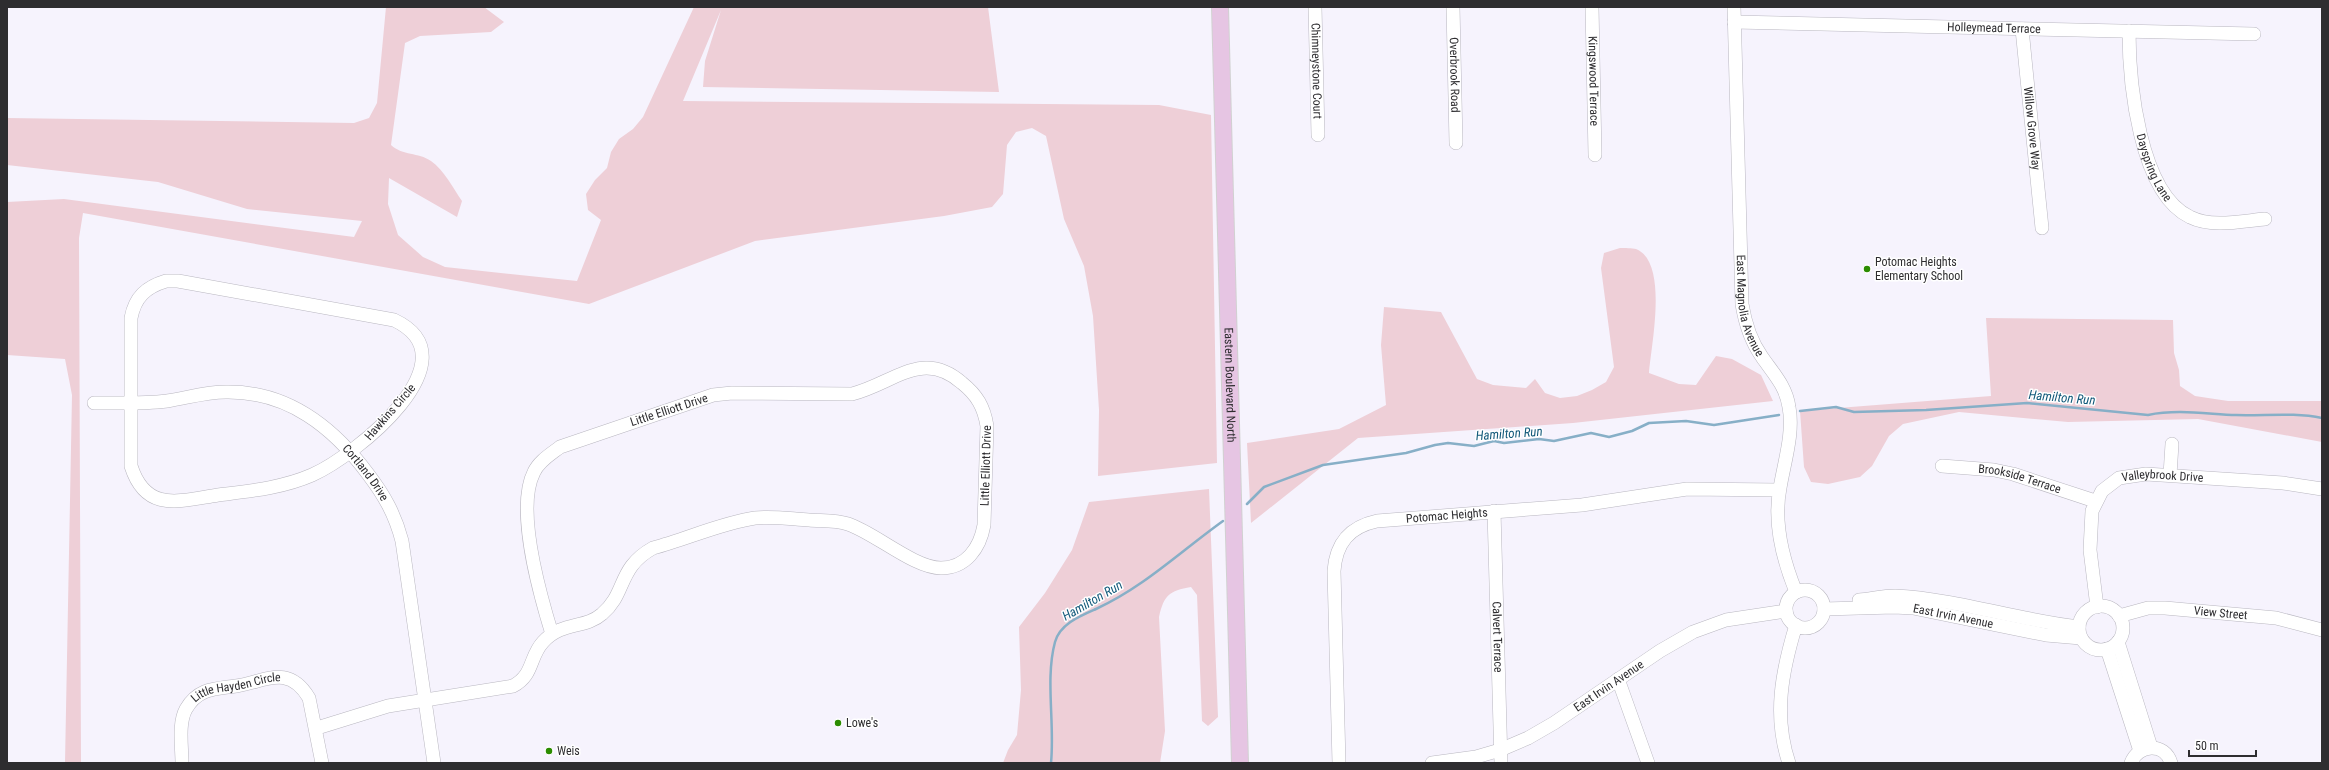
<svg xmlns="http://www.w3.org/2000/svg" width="2329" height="770" viewBox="0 0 2329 770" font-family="'Roboto Condensed',sans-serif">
	<rect width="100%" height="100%" fill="#f6f3fd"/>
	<path fill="#eecfd7" d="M386,7h98l20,15 -13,10 -71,4 -15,7 -14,102c12,11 27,7 40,16 13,9 22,27 31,40l-5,16 -68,-39 -1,26 10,31 25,22 22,10 132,14 24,-61 -13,-10 -2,-16 9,-14 12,-12 4,-16 8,-13 14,-10 10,-12 51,-110h294l11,85 -296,-5 2,-26 16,-51 -38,91 476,4 52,10 6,348 -119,13 1,-66 -6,-94 -9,-50 -20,-47 -18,-83 -14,-8 -16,4 -9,13 -4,49 -11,13 -48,9 -189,25 -166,63 -506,-91 -4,25 2,525h-16l7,-368 -7,-36 -58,-4v-153l57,-3 290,38 8,-16 -115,-12 -89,-27 -151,-17v-47l347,5 15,-5 8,-15z
		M1620,248c5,0 12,0 16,1 33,13 15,97 13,124l30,11 17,1 20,-29 16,3 29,16 12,26 -200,22 -215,15 -107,85 -4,-80 92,-14 47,-24 -5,-60 3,-38 57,5 36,67 16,6 33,3 9,-9 10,14 15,5 17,-2 15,-6 14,-8 8,-15 -13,-99 3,-15z
		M1986,318l187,2 1,33 5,17 1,16 15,10 33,5h94v41l-124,-23 -130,3 -109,-10 -56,12 -14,12 -17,30 -12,11 -32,7 -17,-2 -7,-15 -4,-56 191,-15z
		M1209,489l9,228 -10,9 -6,-5 -5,-126 -6,-8c-22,4 -27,8 -32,30l6,114 -5,32h-157l5,-13 9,-15 4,-45 -2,-63 26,-34 27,-43 17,-48z"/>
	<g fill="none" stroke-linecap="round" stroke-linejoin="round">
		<path stroke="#87afc7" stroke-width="2.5" d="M1800,411l36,-4 18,5 72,-2 101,-7 121,12c29,-6 59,-1 88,0 28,1 58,-3 86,3
			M1247,504l17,-17 59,-22 83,-12 29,-8 13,-2 26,3 20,-5 10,2 35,-4 15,2 37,-8 18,4 23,-6 17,-8 37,-2 28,4 65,-10
			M1051,763c4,-39 -6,-84 4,-121 5,-18 25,-26 41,-33 48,-22 85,-58 127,-88"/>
		<g stroke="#b9b7c0" stroke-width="14">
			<g id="minor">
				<path id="s1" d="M1315,7l3,128"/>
				<path id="s2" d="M1453,7l3,136"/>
				<path id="s3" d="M1592,7l3,148"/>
				<path id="s4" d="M1734,7l8,297c3,19 8,36 20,53 11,16 24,29 27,50 5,26 -5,56 -9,81 -7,35 3,72 16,104"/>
				<path id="s5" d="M1734,22l520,12"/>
				<path id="s6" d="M2022,29l20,199"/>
				<path id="s7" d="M2129,31c0,50 10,162 61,186 22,11 52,4 75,2"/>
				<path d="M166,281h12l216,39c83,39 -39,136 -82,155 -30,13 -62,16 -94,20 -39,6 -72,18 -87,-29v-148c4,-21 15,-31 35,-37z"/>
				<path id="s8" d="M94,403c24,0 49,1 73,-2 20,-3 38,-9 59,-9 62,-1 107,35 142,82 16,21 27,40 34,67l32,222"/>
				<path id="s9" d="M1942,466l52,4 19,4 82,27"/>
				<path d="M2170,475l2,-31"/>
				<path id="s10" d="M1494,511l7,252"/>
				<circle cx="1805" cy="609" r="19"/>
				<path d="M1859,600c12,-1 24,-4 36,-4 62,3 122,24 184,31"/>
				<circle cx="2101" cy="628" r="22"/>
				<path id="s11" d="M2097,607l-7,-57 2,-39 10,-20 17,-13 27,-4 137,9 39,6"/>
				<path id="s12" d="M1824,609l70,-2 19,1 133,27 35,3"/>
				<path id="s13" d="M2119,616l29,-8h17l111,10 46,12"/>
				<path d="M2118,642l33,105"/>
				<path d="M2107,649l33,102"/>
				<path d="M1618,679l30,84"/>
				<path id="s14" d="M317,728l71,-22 125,-20c21,-11 16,-29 30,-44 19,-21 42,-13 59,-28 25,-21 15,-46 51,-66 34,-9 68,-25 102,-30 18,-2 36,1 54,2 13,1 27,0 39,4 27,9 66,44 93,44 25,0 39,-20 43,-43l3,-99c-3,-19 -10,-31 -25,-43 -40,-35 -69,1 -110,11l-120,-1 -19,2 -153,52c-9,7 -21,14 -26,25 -19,37 6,123 18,162"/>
				<path id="s15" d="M182,763c0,-16 -4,-40 4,-54 12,-21 29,-20 50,-23 28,-4 52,-23 73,12l13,65"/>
				<path id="s16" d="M1339,763l-5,-192c2,-28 15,-44 43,-50l205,-16 105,-16 92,1"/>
				<path id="s17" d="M1432,763l44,-6 24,-7 28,-12 26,-15 106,-72 33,-19 33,-12 60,-9"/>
				<path d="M1789,763c-16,-47 -7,-92 7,-138"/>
				<path d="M2131,763c7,-19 34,-21 40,0"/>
			</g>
		</g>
		<g stroke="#d1d1d1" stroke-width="18">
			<g id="major">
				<path id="s18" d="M1220,7l20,756"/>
			</g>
		</g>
		<use href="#minor" stroke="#fff" stroke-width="13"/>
		<use href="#major" stroke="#e6c5e3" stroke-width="16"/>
	</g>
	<g fill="#2c8c00" stroke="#fff" stroke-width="1.5">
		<circle cx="1867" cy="269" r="4"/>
		<circle cx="838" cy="723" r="4"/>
		<circle cx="549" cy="751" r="4"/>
	</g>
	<g text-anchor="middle" stroke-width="3" stroke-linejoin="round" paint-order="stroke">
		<g font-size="12" fill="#2e2d30" stroke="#fff">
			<text dy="4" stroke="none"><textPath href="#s5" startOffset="260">Holleymead Terrace</textPath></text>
			<text dy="4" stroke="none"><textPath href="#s1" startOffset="64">Chimneystone Court</textPath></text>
			<text dy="4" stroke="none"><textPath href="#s2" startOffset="68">Overbrook Road</textPath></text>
			<text dy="4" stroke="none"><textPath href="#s3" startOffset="74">Kingswood Terrace</textPath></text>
			<text dy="4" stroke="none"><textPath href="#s6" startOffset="100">Willow Grove Way</textPath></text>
			<text dy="4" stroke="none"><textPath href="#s7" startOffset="140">Dayspring Lane</textPath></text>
			<text dy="4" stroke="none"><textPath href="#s4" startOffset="300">East Magnolia Avenue</textPath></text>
			<text dy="4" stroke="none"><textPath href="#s18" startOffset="378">Eastern Boulevard North</textPath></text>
			<text transform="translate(669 410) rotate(-18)" y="4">Little Elliott Drive</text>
			<text transform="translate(390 412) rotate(-49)" y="4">Hawkins Circle</text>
			<text dy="4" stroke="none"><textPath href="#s14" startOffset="836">Little Elliott Drive</textPath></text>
			<text dy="4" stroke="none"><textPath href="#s8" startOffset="301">Cortland Drive</textPath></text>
			<text dy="4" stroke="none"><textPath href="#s11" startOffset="184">Valleybrook Drive</textPath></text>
			<text dy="4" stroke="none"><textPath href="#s9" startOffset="79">Brookside Terrace</textPath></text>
			<text dy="4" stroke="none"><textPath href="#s16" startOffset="334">Potomac Heights</textPath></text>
			<text dy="4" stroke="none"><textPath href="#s13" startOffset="103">View Street</textPath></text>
			<text dy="4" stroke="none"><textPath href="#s12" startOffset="130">East Irvin Avenue</textPath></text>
			<text dy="4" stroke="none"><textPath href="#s10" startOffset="126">Calvert Terrace</textPath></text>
			<text dy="4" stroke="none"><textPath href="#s17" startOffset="196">East Irvin Avenue</textPath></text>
			<text dy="4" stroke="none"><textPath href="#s15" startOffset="112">Little Hayden Circle</textPath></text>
		</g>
		<g font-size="12" fill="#2e2d30" stroke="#fff" text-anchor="start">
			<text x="1875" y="266">Potomac Heights<tspan x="1875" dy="14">Elementary School</tspan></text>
			<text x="846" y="727">Lowe's</text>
			<text x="557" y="755">Weis</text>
		</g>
		<g font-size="13" font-style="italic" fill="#12597a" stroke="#fff">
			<text transform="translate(2062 397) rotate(5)" y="5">Hamilton Run</text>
			<text transform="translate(1509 433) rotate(-4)" y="5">Hamilton Run</text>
			<text transform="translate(1092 600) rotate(-30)" y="5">Hamilton Run</text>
		</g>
	</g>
	<rect width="2329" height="770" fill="none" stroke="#2e2d30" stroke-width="16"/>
	<path d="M2189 750v6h67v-6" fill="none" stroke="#2e2d30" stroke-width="2"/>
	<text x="2195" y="750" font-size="12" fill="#2e2d30" stroke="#ffffff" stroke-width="3" paint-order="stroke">50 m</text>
</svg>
